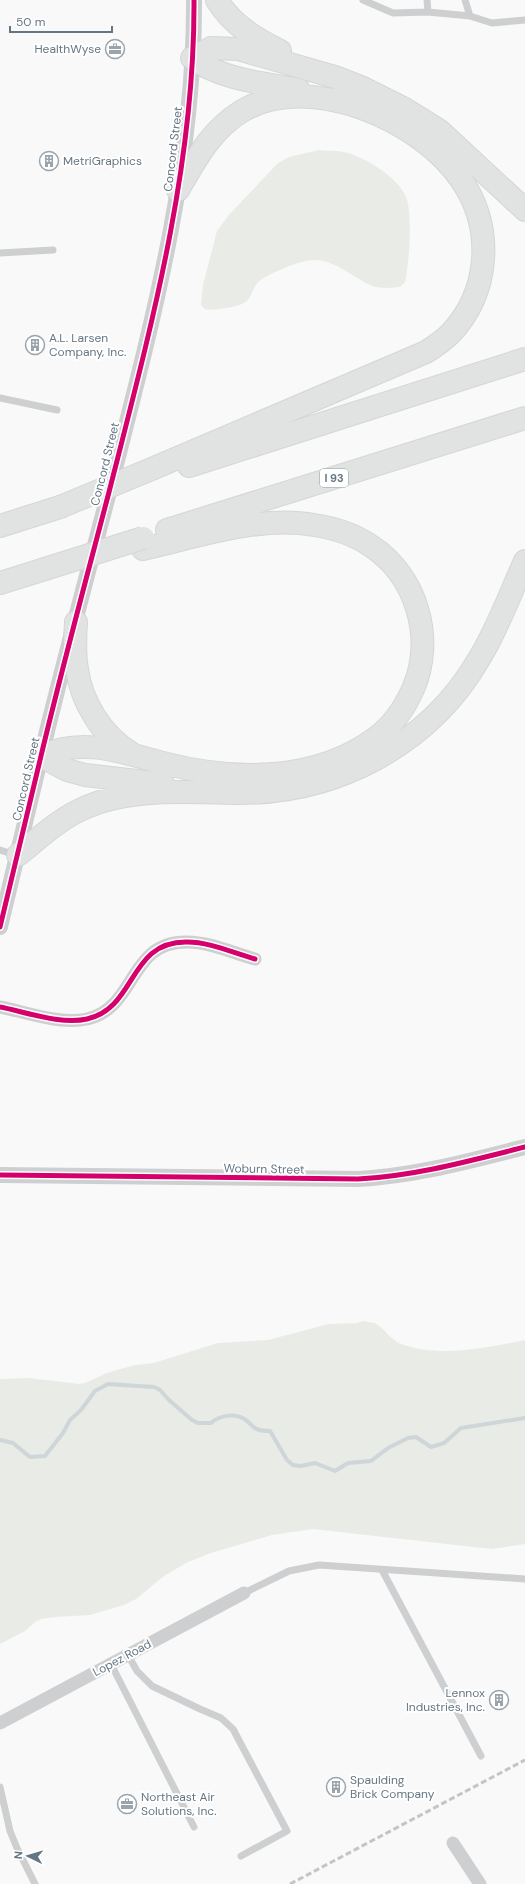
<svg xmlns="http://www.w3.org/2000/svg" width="525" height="1884" viewBox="0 0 525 1884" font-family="'DM Sans',sans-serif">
	<rect width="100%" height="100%" fill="#f9f9f9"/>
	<path fill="#e8ebe6" d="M319,150c8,1 16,0 24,2 20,3 56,26 63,45 7,16 3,68 -1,85l-5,5c-10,1 -21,2 -30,-2 -24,-12 -43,-33 -72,-22 -12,4 -26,10 -36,16 -10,6 -9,19 -18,24 -6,4 -32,8 -39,6 -2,-1 -3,-3 -4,-4l2,-20 14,-54 11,-15 49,-52 12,-7z
		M363,1321c3,1 8,1 12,2 9,5 16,17 26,21 39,14 85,4 124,-4v204l-33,5 -179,-20 -41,6 -61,18 -23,9 -24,14 -28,23 -12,6 -34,10 -35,2 -14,2 -6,3 -10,9 -25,13v-265l29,-1 50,6 6,-1 22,-10 28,-8 19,-2 64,-20 50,-3 61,-16 28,-1z"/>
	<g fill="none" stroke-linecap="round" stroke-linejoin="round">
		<path stroke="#ced6d9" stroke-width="4" d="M0,1440l13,3 17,14 15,-1 18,-23 7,-13 11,-10 14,-19 13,-7 46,3 6,3 9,10 23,20 6,3h13c9,-8 26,-11 36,-2 3,2 6,7 10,8 3,2 8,2 13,2l17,29 6,5 8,1 14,-3 20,8 13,-8 23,-2 17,-13 20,-10 8,-1 15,10 13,-4 17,-15 64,-10"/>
		<g stroke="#d5d6d6" stroke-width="24">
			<path id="motorway" d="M217,0c15,25 38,38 63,51
				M299,90c-35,-7 -77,-10 -107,-32l19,-10 27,1 97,28 28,11 40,20 37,23 85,79
				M189,466l336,-107
				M154,468l272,-116c8,-5 17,-11 24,-18 40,-42 44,-105 12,-153 -40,-61 -153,-110 -220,-70 -31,19 -46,48 -64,79
				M0,526l60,-19
				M167,530l358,-112
				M0,583l45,-14
				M76,622c-1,15 -2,31 1,47 4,32 25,67 54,84
				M41,756c42,-19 80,-4 122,7 70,18 153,20 214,-26 16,-12 28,-30 36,-48 22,-50 4,-113 -42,-143 -17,-12 -37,-18 -57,-21 -54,-10 -118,12 -171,24
				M41,756l26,14 18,5 78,9
				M18,855c20,-16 39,-34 62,-45 46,-23 106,-18 157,-17 99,1 192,-48 242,-134 19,-31 31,-65 46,-98"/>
		</g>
		<path stroke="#cecfd0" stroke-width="7" d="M363,0l30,13 35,-1 42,4
			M427,0l1,12
			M465,0l5,16 22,7 33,-3
			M0,253l53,-3
			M0,398l57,12
			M0,850l16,5
			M382,1570l99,186
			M244,1593l45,-22 30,-6 206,14
			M128,1655l9,16 15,15 48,23 21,9 12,11 54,102 -46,25
			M111,1664l83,163
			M0,1787l10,44 7,17 18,36"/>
		<path stroke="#cecfd0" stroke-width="13" d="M0,1007c26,5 61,18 87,12 50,-11 41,-78 100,-77 23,0 46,11 68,17
			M0,1723l244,-130
			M453,1843l27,41"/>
		<path stroke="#cecfd0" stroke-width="16" d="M0,927c14,-57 27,-114 41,-171 21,-88 45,-176 68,-264 41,-161 86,-324 85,-492
			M0,1175l358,4c57,-3 111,-18 167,-32"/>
		<use href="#motorway" stroke="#e1e2e2" stroke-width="22"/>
		<path stroke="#c3c5c6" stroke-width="3" stroke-dasharray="6 3" stroke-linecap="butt" d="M290,1884l235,-124"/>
		<g stroke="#d5d6d6" stroke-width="24" stroke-linecap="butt">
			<path id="motorway-bridge" d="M60,507l94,-39
				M45,569l98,-31"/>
		</g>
		<use href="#motorway-bridge" stroke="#e1e2e2" stroke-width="22"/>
		<g stroke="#fff" stroke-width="8">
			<path id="cycleway" d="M0,927c14,-57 27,-114 41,-171 21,-88 45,-176 68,-264 41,-161 86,-324 85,-492
				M0,1007c26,5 61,18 87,12 50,-11 41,-78 100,-77 23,0 46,11 68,17
				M0,1175l358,4c57,-3 111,-18 167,-32"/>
		</g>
		<use href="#cycleway" stroke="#d6006c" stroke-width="5"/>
	</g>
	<defs>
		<g id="office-ring" transform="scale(1)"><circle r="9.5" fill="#fff" stroke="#99a4ac" stroke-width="1.5"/><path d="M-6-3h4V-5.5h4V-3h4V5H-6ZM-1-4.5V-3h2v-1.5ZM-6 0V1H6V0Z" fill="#99a4ac"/></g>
		<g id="building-ring" transform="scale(1)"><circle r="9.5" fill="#fff" stroke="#99a4ac" stroke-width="1.5"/><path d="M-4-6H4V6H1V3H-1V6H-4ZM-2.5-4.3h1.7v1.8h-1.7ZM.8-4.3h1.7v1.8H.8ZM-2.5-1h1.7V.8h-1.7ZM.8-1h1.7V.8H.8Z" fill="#99a4ac"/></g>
	</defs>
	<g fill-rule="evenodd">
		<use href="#office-ring" x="115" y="49"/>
		<use href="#building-ring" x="49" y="161"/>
		<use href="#building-ring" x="35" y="345"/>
		<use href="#building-ring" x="499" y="1700"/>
		<use href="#building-ring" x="336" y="1787"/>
		<use href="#office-ring" x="127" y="1804"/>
	</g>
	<g text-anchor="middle" stroke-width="4" stroke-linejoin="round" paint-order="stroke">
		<rect fill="#fff" stroke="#939fa8" stroke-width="1" x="320" y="469" width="28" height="18" rx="3"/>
		<g font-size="11" font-weight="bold" fill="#657683">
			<text x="334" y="482">I 93</text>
		</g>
		<g font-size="12" fill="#657683" stroke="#fff" text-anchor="start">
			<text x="101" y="53" text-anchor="end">HealthWyse</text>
			<text x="63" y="165">MetriGraphics</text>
			<text x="49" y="342">A.L. Larsen<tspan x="49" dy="14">Company, Inc.</tspan></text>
			<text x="485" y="1697" text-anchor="end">Lennox<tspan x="485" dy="14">Industries, Inc.</tspan></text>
			<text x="350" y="1784">Spaulding<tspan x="350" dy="14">Brick Company</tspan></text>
			<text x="141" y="1801">Northeast Air<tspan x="141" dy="14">Solutions, Inc.</tspan></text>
		</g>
		<g font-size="12" fill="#657683" stroke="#fff">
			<text transform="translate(173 149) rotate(-83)" y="4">Concord Street</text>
			<text transform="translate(105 464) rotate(-76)" y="4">Concord Street</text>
			<text transform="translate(26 779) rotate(-77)" y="4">Concord Street</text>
			<text transform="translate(264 1169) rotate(1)" y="4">Woburn Street</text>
			<text transform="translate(122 1658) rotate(-28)" y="4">Lopez Road</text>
		</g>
	</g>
	<g transform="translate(28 1856) rotate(275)" stroke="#ffffff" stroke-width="3" paint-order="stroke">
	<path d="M0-3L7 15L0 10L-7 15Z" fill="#657683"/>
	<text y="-6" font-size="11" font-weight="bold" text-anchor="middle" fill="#657683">N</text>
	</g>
	<path d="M10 26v6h102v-6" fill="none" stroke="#657683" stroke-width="2"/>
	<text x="16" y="26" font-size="12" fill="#657683" stroke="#ffffff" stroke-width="3" paint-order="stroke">50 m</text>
</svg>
